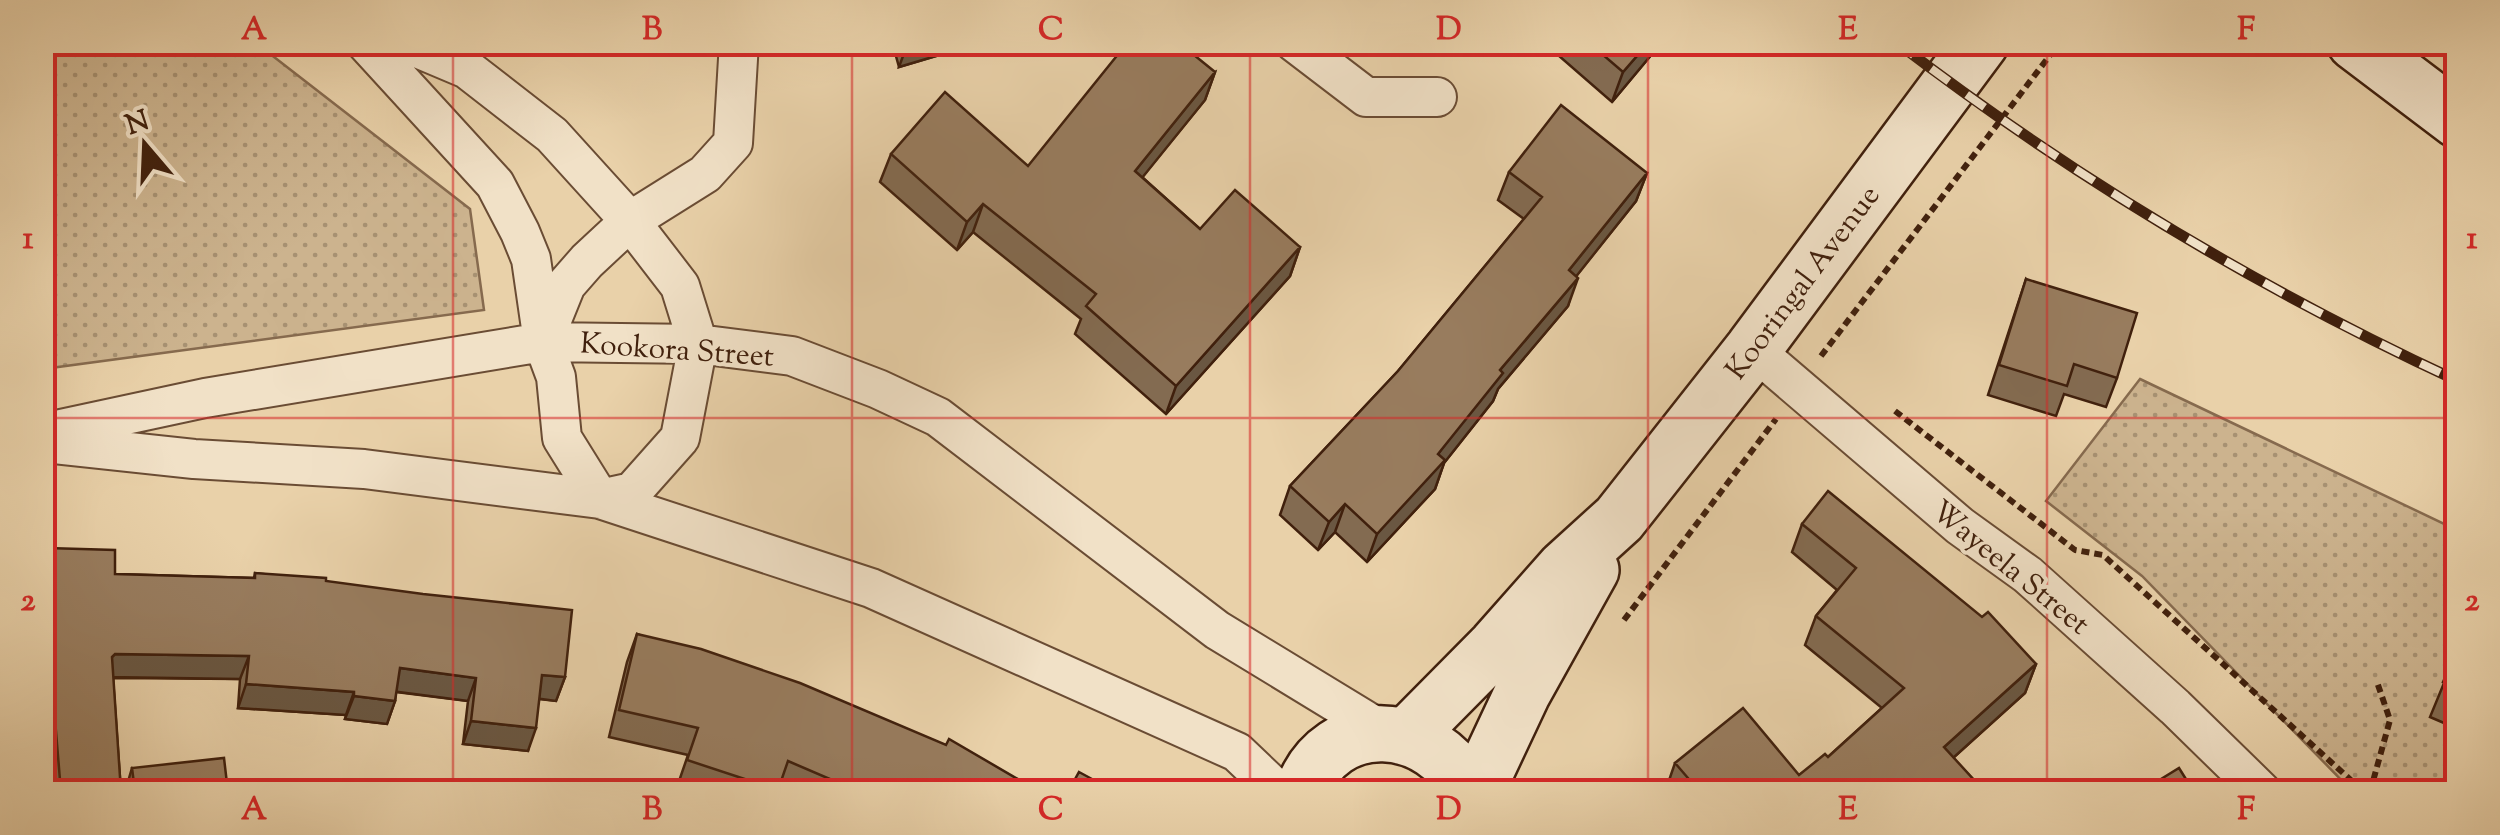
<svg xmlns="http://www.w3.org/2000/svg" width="2500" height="835" viewBox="0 0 2500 835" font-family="'Sorts Mill Goudy',serif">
	<defs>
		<pattern id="park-dots" width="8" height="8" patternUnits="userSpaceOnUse" patternTransform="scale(2.5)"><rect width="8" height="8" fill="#ccb38e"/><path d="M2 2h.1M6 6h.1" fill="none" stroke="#a79172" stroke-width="1.8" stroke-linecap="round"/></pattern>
	</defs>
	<rect width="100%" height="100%" fill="#e9d1a9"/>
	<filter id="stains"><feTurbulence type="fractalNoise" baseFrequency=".002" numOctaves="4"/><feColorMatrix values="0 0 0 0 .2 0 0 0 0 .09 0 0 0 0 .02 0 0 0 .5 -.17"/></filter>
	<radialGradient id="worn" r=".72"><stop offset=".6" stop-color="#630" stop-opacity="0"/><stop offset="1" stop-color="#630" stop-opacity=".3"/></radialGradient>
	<path fill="url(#park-dots)" stroke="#866a4e" stroke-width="2.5" d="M42,43h214l214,166 14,101 -441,59z
		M2140,379l317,151v262h-104l-211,-216 -96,-75z"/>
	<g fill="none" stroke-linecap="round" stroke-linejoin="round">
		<g stroke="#6a4c34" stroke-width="42">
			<path id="street" d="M365,42l130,142 25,48 11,27 12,83 13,35 6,61 38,61 32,-7 48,-54 18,-94 -18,-58 -50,-65 -78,-86 -85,-66 -64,-27
				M1294,42l72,55h71
				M543,342l23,-57 21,-24 43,-40 75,-47 28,-31 6,-101
				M1753,349l207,177 68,49 147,132 87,85
				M42,433l163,-35 338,-56 155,2 94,12 86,33 60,28 279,213 169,103
				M45,443l149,16 170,10 236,30 271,89 366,164 42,40"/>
		</g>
		<g stroke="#40200d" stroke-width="60">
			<path id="secondary" d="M2355,42l103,78
				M1407,736l89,-90 69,-78 54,-49 134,-170 228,-307
				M1302,792c29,-81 132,-74 167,0
				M1476,792l46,-98 69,-124"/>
		</g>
		<path stroke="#40200d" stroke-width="6" stroke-dasharray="8 5" stroke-linecap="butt" d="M2456,42l2,2
			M1821,356l239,-314
			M1895,411l180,139 28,5 261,237
			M1624,620l152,-201
			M2370,792l20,-72 -13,-38"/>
		<use href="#street" stroke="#f1e1c7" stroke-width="38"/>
		<use href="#secondary" stroke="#f1e1c7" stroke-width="55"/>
		<g stroke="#40200d" stroke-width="11">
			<path id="rail" d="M1896,42c174,133 363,247 562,339"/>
		</g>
		<use href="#rail" stroke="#f1e1c7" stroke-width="8" stroke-dasharray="22" stroke-linecap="butt"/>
	</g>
	<path fill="#836b51" stroke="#40200d" stroke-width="2.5" d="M892,42h64l-3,9 -54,16z
		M1543,42h119l-50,60z
		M1215,72l-10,28 -63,77 58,52 100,18 -10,29 -124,138 -91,-80 6,-15 -108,-87 -16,18 -77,-68 11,-28 137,12z
		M1509,172l138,1 -11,28 -60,75 -8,30 -70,83 -5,12 -49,62 -9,26 -68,73 -32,-30 -17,18 -38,-35 10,-29 108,-115 126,-152 -26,-19z
		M2026,279l91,99 -11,29 -42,-13 -8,22 -68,-21z
		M1802,524l234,140 -11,29 -72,65 32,34h-320l10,-29 124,12 29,-18 54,-49 -77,-63 11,-29 21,-26 -45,-38z
		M47,548l68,26 139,4 1,-5 71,8 239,96 -9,24 -17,-2 -11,52 -65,-7 5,-43 -72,-9 -1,9 -8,23 -42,-5 1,-4 -108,-7 2,-29 -127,-1 8,114h-70l-9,-96v-136z
		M637,634l403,158h-253l-8,-3 -2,3h-84l-16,-5 11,-32 -79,-18 18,-75z
		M2458,649v80l-28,-12z
		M132,768l96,24h-103z"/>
	<path fill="#6a5742" stroke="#40200d" stroke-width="2.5" d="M916,42h40l-3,9 -54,16 8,-22z
		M1649,42h13l-50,60 11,-30z
		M1215,72l-10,28 -80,99 10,-28z
		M1647,173l-11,28 -77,97 10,-28z
		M983,204l-10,28 -16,18 10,-28z
		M1300,247l-10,29 -124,138 10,-28z
		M1578,278l-10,28 -70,83 -5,12 -49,62 -9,26 -68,73 10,-28 61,-80 62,-84z
		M1345,504l-10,28 -17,18 11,-28z
		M115,654l134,2 -9,23 -133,-2 5,-20z
		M2036,664l-11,29 -92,83 11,-29z
		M400,668l76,10 -8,23 -77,-10z
		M542,675l23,2 -9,24 -22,-3z
		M246,684l108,8 -8,23 -108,-7z
		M354,696l41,5 -8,23 -42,-5z
		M471,721l65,7 -8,23 -65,-7z"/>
	<path fill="#987c5e" stroke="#40200d" stroke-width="2.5" d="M1128,42h50l37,30 -80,99 65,58 35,-39 65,57 -124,139 -90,-80 10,-12 -113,-90 -16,18 -76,-68 54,-62 83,74z
		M1588,42h61l-26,30z
		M1561,105l86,68 -78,97 9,8 -78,92 3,3 -65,81 7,6 -68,74 -32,-30 -16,18 -39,-36 108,-115 144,-174 -33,-25z
		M2026,279l111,34 -20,65 -43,-14 -7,22 -68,-21z
		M1828,491l154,126 6,-5 48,52 -92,83 41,45h-285l-25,-29 68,-55 56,67 26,-21 3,3 76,-69 -88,-72 40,-48 -54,-44z
		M47,548l68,2v24l140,4v-5l71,5v3l97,13 149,16 -7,67 -23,-2 -6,53 -65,-7 5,-43 -76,-10 -5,33 -41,-5v-4l-108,-8 3,-28 -134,-2 -3,3 9,135h-60l-11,-133z
		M637,634l64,15 99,34 146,62 3,-6 91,53h-180l-72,-31 -10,29 -91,-30 11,-32 -79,-18z
		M2458,649v39l-15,-6z
		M224,758l4,34h-93l-3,-24z
		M2179,768l15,24h-54z
		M1079,772l37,20h-48z
		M2458,773v18l-7,-3z"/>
	<path fill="none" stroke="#d62828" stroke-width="2.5" stroke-opacity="0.55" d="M453,42v750M852,42v750M1250,42v750M1648,42v750M2047,42v750M42,418h2416"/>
	<g text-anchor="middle" stroke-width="8" stroke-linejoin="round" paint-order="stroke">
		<g font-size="30" fill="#40200d" stroke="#f1e1c7">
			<text transform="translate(1802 282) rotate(-53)" y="10">Kooringal Avenue</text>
			<text transform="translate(677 349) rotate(4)" y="10">Kookora Street</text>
			<text transform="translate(2011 567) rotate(39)" y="10">Wayeela Street</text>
		</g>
	</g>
	<rect width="2500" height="835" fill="none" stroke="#e9d1a9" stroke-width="110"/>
	<g transform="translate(145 145) rotate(341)" stroke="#f1e1c7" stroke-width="8" paint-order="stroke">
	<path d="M0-8L18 38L0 25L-18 38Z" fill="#40200d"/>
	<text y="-15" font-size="28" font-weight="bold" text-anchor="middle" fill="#40200d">N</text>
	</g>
	<rect x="55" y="55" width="2390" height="725" fill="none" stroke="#d62828" stroke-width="4"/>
	<g font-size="32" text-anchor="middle" font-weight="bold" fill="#d62828">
		<text x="254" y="39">A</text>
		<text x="652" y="39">B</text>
		<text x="1051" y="39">C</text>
		<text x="1449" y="39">D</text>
		<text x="1848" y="39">E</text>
		<text x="2246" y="39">F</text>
		<text x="28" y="248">1</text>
		<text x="2472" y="248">1</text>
		<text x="28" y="610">2</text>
		<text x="2472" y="610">2</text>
		<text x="254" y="819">A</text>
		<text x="652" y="819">B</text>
		<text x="1051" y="819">C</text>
		<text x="1449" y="819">D</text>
		<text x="1848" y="819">E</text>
		<text x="2246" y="819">F</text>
	</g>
	<rect width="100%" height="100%" filter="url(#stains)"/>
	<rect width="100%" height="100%" fill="url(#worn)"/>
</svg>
